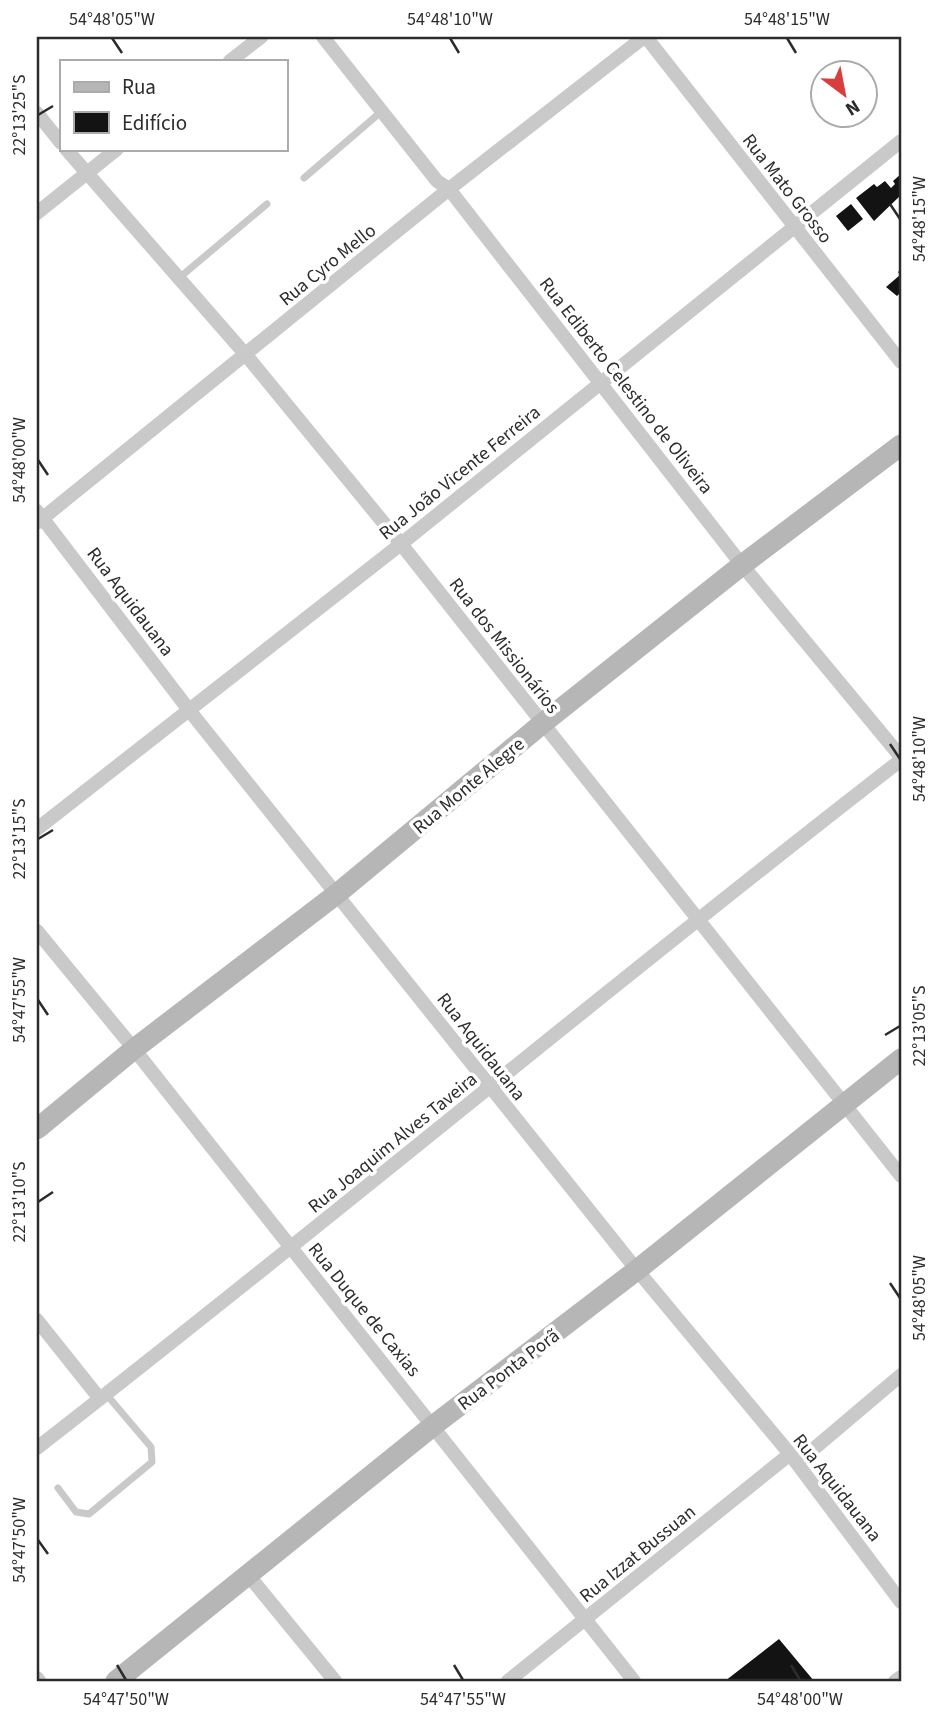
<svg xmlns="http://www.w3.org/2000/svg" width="938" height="1718" viewBox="0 0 938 1718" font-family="'Source Sans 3',sans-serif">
	<rect width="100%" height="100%" fill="#fff"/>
	<path fill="#131313" d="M901,174v21l-27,26 -18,-23 18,-14 3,3 8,-6 6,7 4,-4 -2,-3z
		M851,204l12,15 -15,12 -12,-15z
		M901,269v23l-4,4 -11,-9 14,-12 -2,-3z
		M779,1639l35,42h-89z"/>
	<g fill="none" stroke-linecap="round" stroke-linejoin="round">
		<path stroke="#c9c9c9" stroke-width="7" d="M304,178l78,-67
			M179,278l88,-74
			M58,1488l18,24 13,2 63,-52 -1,-15 -45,-53"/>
		<path stroke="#c9c9c9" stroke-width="14" d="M323,37l114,144 12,8 293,376 159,192
			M646,37l255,325
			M230,61l31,-24
			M37,113l24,30
			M66,149l180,206 155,189 500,632
			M37,213l80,-64
			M37,511l152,199 448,560 153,184 111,148
			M38,522l411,-333 195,-152
			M37,829l364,-285 500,-403
			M37,931l97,118 500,632
			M37,1320l63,79
			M37,1448c291,-226 573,-463 864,-688
			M797,1463l104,-88
			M249,1576l86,105
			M37,1678l2,3
			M508,1681l282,-227
			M895,1681l6,-4"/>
		<path stroke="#b6b6b6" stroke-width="21" d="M37,1129l97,-80 204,-156 205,-170 199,-158 159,-120
			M116,1681l318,-256 203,-155 264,-211"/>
	</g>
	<path fill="none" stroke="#2c2c2c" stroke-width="2.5" d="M112,38l10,15M450,38l9,15M787,38l9,15M38,115l15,-9M890,204l10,15M38,460l10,15M890,744l10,15M38,839l15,-9M38,1000l10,15M885,1035l15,-9M38,1202l15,-10M890,1283l10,15M38,1540l10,14M117,1665l9,15M454,1665l9,15M791,1665l9,15"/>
	<g text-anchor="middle" stroke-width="7" stroke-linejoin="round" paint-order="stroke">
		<g font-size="19" fill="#2c2c2c" stroke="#fff">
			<text transform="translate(788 188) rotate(52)" y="7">Rua Mato Grosso</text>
			<text transform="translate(327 264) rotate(-39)" y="7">Rua Cyro Mello</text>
			<text transform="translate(627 385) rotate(52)" y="7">Rua Ediberto Celestino de Oliveira</text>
			<text transform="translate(459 472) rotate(-39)" y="7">Rua João Vicente Ferreira</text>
			<text transform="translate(131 601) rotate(53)" y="7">Rua Aquidauana</text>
			<text transform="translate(505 645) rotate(52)" y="7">Rua dos Missionários</text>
			<text transform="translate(468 785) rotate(-40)" y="7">Rua Monte Alegre</text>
			<text transform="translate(482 1046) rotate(52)" y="7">Rua Aquidauana</text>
			<text transform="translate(392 1142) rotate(-39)" y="7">Rua Joaquim Alves Taveira</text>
			<text transform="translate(365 1309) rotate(51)" y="7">Rua Duque de Caxias</text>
			<text transform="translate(508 1369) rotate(-37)" y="7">Rua Ponta Porã</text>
			<text transform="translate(838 1487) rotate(52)" y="7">Rua Aquidauana</text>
			<text transform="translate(637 1553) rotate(-39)" y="7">Rua Izzat Bussuan</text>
		</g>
	</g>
	<rect width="938" height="1718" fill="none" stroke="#ffffff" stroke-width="77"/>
	<rect x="60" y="60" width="228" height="91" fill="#ffffff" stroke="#ababab" stroke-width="2"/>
	<rect x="74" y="82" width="35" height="10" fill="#b6b6b6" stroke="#ababab" stroke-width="2"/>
	<text x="122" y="94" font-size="21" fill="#2c2c2c">Rua</text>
	<rect x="74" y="112" width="35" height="21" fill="#131313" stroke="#ababab" stroke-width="2"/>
	<text x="122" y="130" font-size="21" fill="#2c2c2c">Edifício</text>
	<g transform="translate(844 94) rotate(148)"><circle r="33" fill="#ffffff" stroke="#ababab" stroke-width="2"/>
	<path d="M0-5L12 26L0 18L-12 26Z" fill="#d63f3c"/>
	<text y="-10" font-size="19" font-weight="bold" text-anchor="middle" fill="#2c2c2c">N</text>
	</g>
	<rect x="38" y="38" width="862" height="1642" fill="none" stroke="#2c2c2c" stroke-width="2.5"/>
	<g font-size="18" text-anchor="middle" fill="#2c2c2c">
		<text x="112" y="25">54°48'05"W</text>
		<text x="450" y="25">54°48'10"W</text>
		<text x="787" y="25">54°48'15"W</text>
		<text transform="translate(19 115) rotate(-90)" y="6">22°13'25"S</text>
		<text transform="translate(919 219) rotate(-90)" y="6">54°48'15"W</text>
		<text transform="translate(19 460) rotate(-90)" y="6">54°48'00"W</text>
		<text transform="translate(919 759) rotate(-90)" y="6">54°48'10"W</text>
		<text transform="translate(19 839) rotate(-90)" y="6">22°13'15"S</text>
		<text transform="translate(19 1000) rotate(-90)" y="6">54°47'55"W</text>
		<text transform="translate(919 1026) rotate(-90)" y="6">22°13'05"S</text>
		<text transform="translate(19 1202) rotate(-90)" y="6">22°13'10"S</text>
		<text transform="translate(919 1298) rotate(-90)" y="6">54°48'05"W</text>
		<text transform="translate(19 1540) rotate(-90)" y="6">54°47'50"W</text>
		<text x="126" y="1705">54°47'50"W</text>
		<text x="463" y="1705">54°47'55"W</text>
		<text x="800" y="1705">54°48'00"W</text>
	</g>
</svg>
